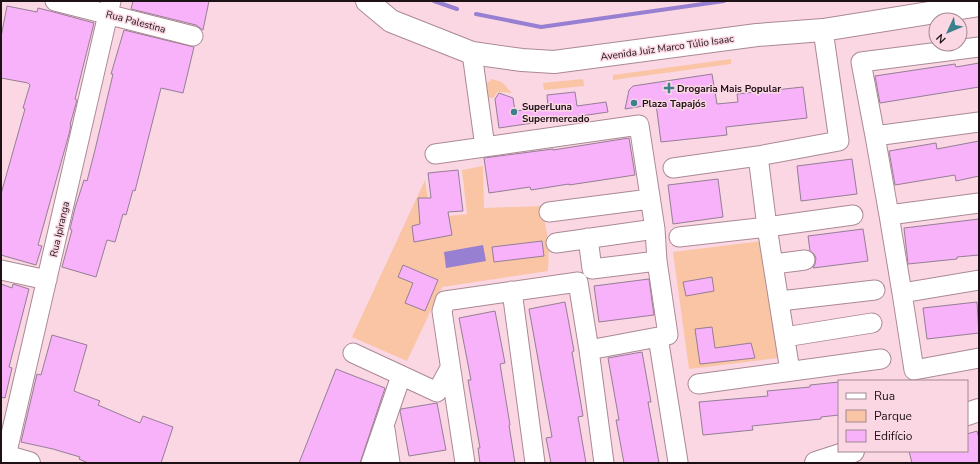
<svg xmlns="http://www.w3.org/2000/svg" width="980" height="464" viewBox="0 0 980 464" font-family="'Nunito Sans',sans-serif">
	<rect width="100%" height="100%" fill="#fbd7e4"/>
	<path fill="#fac5a5" d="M731,59v5l-118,16v-5z
		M492,79l10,3 10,11 -14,-1 -5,6h-4l-4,-13z
		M583,79l1,7 -40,4 -1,-7z
		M483,166l1,42 58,-2 7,39 -1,26 -106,16 -35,74 -55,-24 73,-157 6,38 36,-4 -5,-44z
		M762,241l16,117 -89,11 -16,-117z"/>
	<path fill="#977fd1" d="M483,245l3,16 -40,7 -2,-16z"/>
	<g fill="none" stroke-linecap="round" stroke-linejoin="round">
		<path stroke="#977fd1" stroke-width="4" d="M434,1l23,8
			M476,14l65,13 183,-26"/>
	</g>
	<path fill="#f7b2f9" stroke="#957e95" d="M133,1h76l-6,29 -7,-5 -65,-16z
		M7,6l30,6 1,-4 12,3 44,12 -19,76 2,1 -7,25h1l-2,9 -31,111 4,1 -6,19 -35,-10v-61l24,-85 -2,-1 7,-23 -2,-2 -27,-5v-41z
		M124,30l70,17 -11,46 -22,-5 -26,103 -2,-1 -7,25 -3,-1 -8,28 -8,-2 -11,37 -34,-10 10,-37 -2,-1 5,-21 9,-28 3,1 8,-31 18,-76h-2z
		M979,63v24l-99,16 -5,-27 80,-12 1,3z
		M712,74l5,30 21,-2 -1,-8 66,-7 4,31 -81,9 1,8 -66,7 -5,-38 -31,5 4,-19 4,-4z
		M575,92l2,14 29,-4 2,10 -109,16 -4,-29 4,-6 14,5 2,13 33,-4 -1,-12z
		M629,138l6,37 -66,10v-1l-38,6 -1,-3 -41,6 -5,-35 69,-9v1z
		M979,141v35l-23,5 -1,-6 -60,10 -6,-34 47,-8 1,6z
		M852,159l5,35 -56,7 -4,-35z
		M458,170l5,41 -15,1 4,23 -38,7 -2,-16 8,-2 -2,-26h13l-3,-25z
		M718,179l5,38 -50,7 -5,-39z
		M979,219v36l-22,2v2l-49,5 -4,-36z
		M863,229l5,32 -55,7 2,-4 1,-6 -2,-4 -4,-3 -2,-15z
		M542,241l2,15 -50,6 -2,-15z
		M403,265l35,15 -13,31 -20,-8 8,-20 -15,-6z
		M712,277l2,14 -28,5 -3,-14z
		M649,279l5,36 -55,7 -5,-36z
		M1,284l11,4 1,-4 16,5 -20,78 3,1 -7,30 -4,-1z
		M565,302l9,49 -2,1 11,64 -5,1 8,46h-35l-5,-25 6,-1 -23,-128z
		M977,302l2,31 -52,6 -4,-31z
		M495,311l10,52 -5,1 10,61h-1l6,38h-35l-2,-15h2l-12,-68h3l-12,-62z
		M712,327l3,21 36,-5 4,15 -55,6 -5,-35z
		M52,335l35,10 -13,46 26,10 -2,4 42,18 3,-7 30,11 -12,36h-73l-9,-4 1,-2 -27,-8 -32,-7 16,-68 4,1z
		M642,352l9,50h-3l11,61h-35l-8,-43h3l-11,-62z
		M336,369l49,19 -25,75h-61z
		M839,382v33l-18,2v2l-69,7 1,4 -50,5 -4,-33 69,-6 -1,-5 43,-4v-2z
		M437,403l9,47 -37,6 -9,-45 1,-2z
		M977,431l2,7v25h-67l-3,-12h58v-17z"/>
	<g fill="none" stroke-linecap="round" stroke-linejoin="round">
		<g stroke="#aa8995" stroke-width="21">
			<path id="minor" d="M55,1l138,35
				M979,47l-118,15 14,74 104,-14
				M472,53l13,94
				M875,136l14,79
				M435,154l204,-29 16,104
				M758,156l9,71 23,144
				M673,168l85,-12 81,-15 -16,-111
				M549,212l101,-13
				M679,237l88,-10 86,-12
				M588,238l4,31 65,-8
				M556,243l99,-14 2,32 11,74 -10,2
				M774,264l31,-4
				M1,270l46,10
				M979,280l-77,13 12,77 65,-12
				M512,291l23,172
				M902,293l-13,-78 90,-12
				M780,301l95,-11
				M785,337l87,-14
				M589,350l69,-13 20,125
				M353,353l84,39 13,-24
				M698,384l183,-25
				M385,429l5,34
				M6,456l105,-455
				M371,463l30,-87
				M465,463l-23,-152 3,-10 133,-19 11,68 15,113"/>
		</g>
		<g stroke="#aa8995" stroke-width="24">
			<path id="major" d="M367,1l24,20 81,32 50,7 32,2 203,-27 66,-5 156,-25
				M967,414l12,-4
				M1,455l28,8
				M816,463l37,-12"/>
		</g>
		<use href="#minor" stroke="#fff" stroke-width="19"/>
		<use href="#major" stroke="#fff" stroke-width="22"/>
	</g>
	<g fill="#3a818c" stroke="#fbd7e4" stroke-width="1.5">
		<path d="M667 82h4v4h4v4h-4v4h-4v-4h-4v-4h4z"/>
		<circle cx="634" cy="103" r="4"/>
		<circle cx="514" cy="112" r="4"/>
	</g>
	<g text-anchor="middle" stroke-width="3" stroke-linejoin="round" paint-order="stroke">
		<g font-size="10" fill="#1d1115" stroke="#fbd7e4">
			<text transform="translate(136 21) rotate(15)" y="4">Rua Palestina</text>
			<text transform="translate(667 47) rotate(-8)" y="4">Avenida Juiz Marco Túlio Isaac</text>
			<text transform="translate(59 229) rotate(-77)" y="4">Rua Ipiranga</text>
		</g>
		<g font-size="10" font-weight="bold" fill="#1d1115" stroke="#fbd7e4" text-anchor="start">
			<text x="677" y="92">Drogaria Mais Popular</text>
			<text x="642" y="107">Plaza Tapajós</text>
			<text x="522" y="110">SuperLuna<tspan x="522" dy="12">Supermercado</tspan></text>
		</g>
	</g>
	<rect width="980" height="464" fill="none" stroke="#1d1115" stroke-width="4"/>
	<rect x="838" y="380" width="130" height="72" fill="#fbd7e4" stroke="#a28891"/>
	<rect x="846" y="393" width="20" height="6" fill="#ffffff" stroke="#a28891"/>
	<text x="874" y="400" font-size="12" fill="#1d1115">Rua</text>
	<rect x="846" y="410" width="20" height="12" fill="#fac5a5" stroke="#a28891"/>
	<text x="874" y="420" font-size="12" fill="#1d1115">Parque</text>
	<rect x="846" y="430" width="20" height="12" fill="#f7b2f9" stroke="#a28891"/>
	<text x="874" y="440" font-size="12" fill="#1d1115">Edifício</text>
	<g transform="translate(948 32) rotate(226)"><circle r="19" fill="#fbd7e4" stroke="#a28891"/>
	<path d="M0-3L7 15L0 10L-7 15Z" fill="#3a818c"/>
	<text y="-6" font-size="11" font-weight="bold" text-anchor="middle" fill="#1d1115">N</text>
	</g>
</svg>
